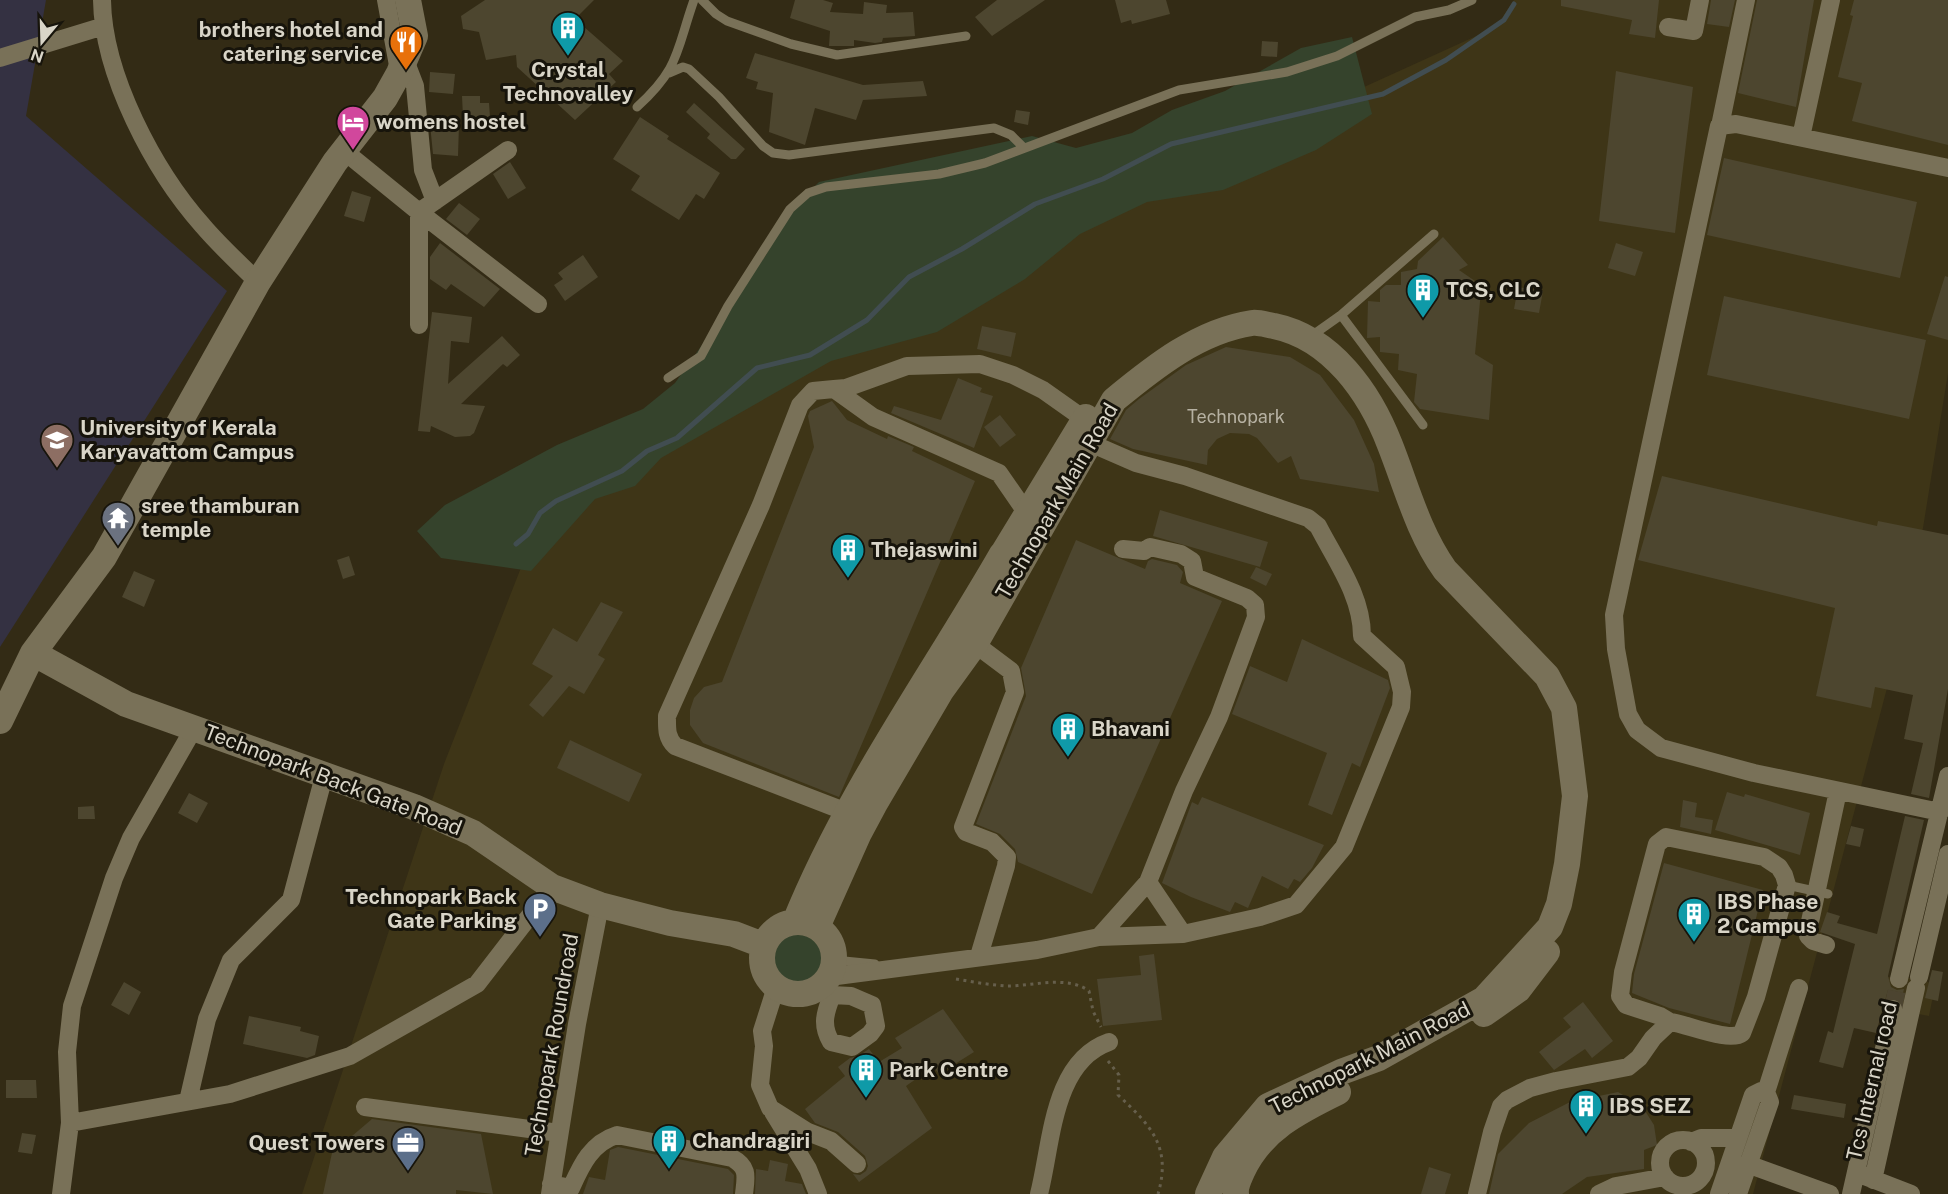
<svg xmlns="http://www.w3.org/2000/svg" width="1948" height="1194" viewBox="0 0 1948 1194" font-family="'Public Sans',sans-serif">
	<rect width="100%" height="100%" fill="#332b15"/>
	<path fill="#3e3517" d="M1514,0h434v373l-35,217 -160,604h-1451l142,-430 109,-278 457,-238 486,-221z
		M1873,974l26,5 20,-2 16,9 -6,30 -62,-12z"/>
	<path fill="#343142" d="M0,0h46l-20,116 201,175 -227,356z"/>
	<path fill="#35432c" d="M1352,37l20,77 -56,36 -93,40 -76,12 -67,32 -55,45 -88,53 -106,29 -170,97 -26,28 -40,13 -64,72 -90,-13 -24,-27 28,-26 112,-60 86,-36 32,-26 91,-128 20,-40 33,-33 213,-46 44,12 56,-15 40,-23 53,-19 76,-43z
		M769 957a29 29 0 1 1 58 0a29 29 0 1 1-58 0Z"/>
	<g fill="none" stroke-linecap="round" stroke-linejoin="round">
		<path stroke="#414d51" stroke-width="5" d="M516,544l12,-10 12,-21 16,-12 66,-30 25,-20 30,-13 80,-70 53,-13 57,-35 42,-43 53,-28 73,-45 68,-25 68,-35 212,-50 63,-34 58,-40 10,-16"/>
	</g>
	<path fill="#4d462f" d="M485,0h109l-19,19 48,42 -14,13 7,8 -41,38 -58,-53 -1,-12 -30,5 -7,-28 -16,-3 -2,-13z
		M795,0h28l10,3 -3,9 33,2 1,-12 23,3 -1,8 27,-1 2,24 -32,2 -1,4 -7,1 -21,-3v6h-25l1,-15 -40,-13z
		M997,0h48l-53,36 -17,-19z
		M1115,0h51l4,14 -38,10 -1,-4 -10,3z
		M1561,0h98l-4,38 -26,-4 3,-14 -71,-14z
		M1711,0h24l-6,27 -22,-3z
		M1757,0h57l-18,107 -58,-14z
		M1854,0h94v145l-96,-24 10,-38 -24,-6 15,-61 -3,-1z
		M1262,41l16,1 -1,15 -16,-1z
		M755,53l108,32 60,-4 4,15 -64,4 -7,20 -41,-12 -10,37 -36,-13 4,-39 -17,-4 2,-7 -12,-4z
		M1616,71l77,16 -18,146 -76,-12z
		M430,72l25,2 -2,20 -24,-2z
		M462,96h18v7h9l1,14h-27z
		M694,103l51,46 -9,10h-5l-24,-21 3,-4 -24,-22z
		M1016,110l14,2 -2,13 -14,-3z
		M640,117l29,19 -2,3 53,34 -16,26 -8,-5 -17,26 -48,-30 9,-14 -27,-17z
		M430,124l29,1 -1,31 -25,-2z
		M1724,158l193,44 -17,76 -193,-43z
		M510,162l16,26 -18,11 -15,-25z
		M352,191l19,6 -7,25 -20,-6z
		M459,203l21,16 -13,16 -21,-16z
		M1443,237l25,28 -9,5 16,11 -7,9 13,1 -6,63 18,11 -4,55 -69,-11 -6,-7 3,-28 -19,-4 1,-16 -19,-2v-15l-13,1 1,-37 12,1v-12l6,-5h15v-13l16,-3 1,-8z
		M440,243l60,46 -16,18 -33,-23 -5,6 -16,-11v-22z
		M1616,243l27,9 -8,24 -27,-8z
		M583,255l15,22 -33,24 -11,-16 9,-6 -5,-6z
		M1945,276l3,1v63l-21,-6z
		M1518,287l25,4 -4,22 -25,-4z
		M1724,296l202,44 -17,79 -202,-44z
		M432,312l40,5 -3,26 -18,-2 -3,43 54,-48 18,19 -13,12 -4,-3 -42,40 24,2 -11,27 -4,3 -15,1 -24,-11 -1,6 -12,-1z
		M982,326l34,7 -5,24 -34,-8z
		M1226,347l64,10 30,18 34,45 20,44 5,28 -79,-13 -9,-23 -13,7 -21,-25 -8,-4 -19,-1 -13,6 -9,11 -1,15 -74,-16 -23,-10 16,-29 13,-11 47,-34z
		M958,378l24,10 -2,4 13,4 -19,52 -83,-35 3,-7 47,14z
		M832,401l15,19 40,19 1,-3 26,11 -2,4 63,30 -136,316 -136,-54 -13,-18v-15l4,-12 10,-11 18,-5 92,-235 -6,-31 2,-5z
		M1000,415l16,20 -16,12 -16,-20z
		M1662,476l215,50 1,-5 70,14v154l-19,109 -18,-4 12,-51 -19,-4 9,-44 -38,-8 -4,21 -55,-12 19,-88 -197,-48z
		M1160,510l108,32 -8,25 -107,-31z
		M1076,540l69,29 3,-8 4,-2 25,6 6,7 -3,11 42,18 -130,293 -74,-32 -3,-13 -15,-15 -24,-10 50,-128 -5,-28z
		M349,556l6,19 -12,4 -6,-19z
		M1256,567l16,7 -6,12 -16,-8z
		M134,571l21,9 -11,27 -22,-10z
		M601,602l22,10 -25,43 7,4 -21,35 -15,-8 -26,31 -14,-12 24,-29 -21,-12 21,-36 24,14z
		M1302,639l86,41 2,8 -30,79 -8,-4 -20,52 -24,-10 19,-52 -95,-39 18,-48 37,16z
		M570,740l72,34 -13,28 -72,-34z
		M1727,792l17,5 1,-3 65,19 -10,42 -85,-25z
		M189,793l19,10 -11,20 -19,-10z
		M1202,797l122,48 -12,23 -12,14 -6,-3 -6,10 -26,-13 -14,32 -13,-6 -5,10 -39,-15 -29,-14 30,-81 6,3z
		M1683,800l14,3 -2,14 18,3 -2,14 -31,-7z
		M94,806l1,13h-17v-12z
		M1905,816l19,4 -36,156 3,11 6,3 7,-1 -1,4 -15,-3 -12,43 -22,-5 -11,40 -24,-6 9,-31 5,2 22,-89 -35,-12 7,-20 13,4 -3,7 40,11z
		M1851,826l13,3 -4,18 -14,-3z
		M1664,863l99,27 -33,134 -61,-16 -37,-15 2,-19z
		M1154,954l8,66 -59,6 -6,-47 44,-4 -2,-19z
		M1932,970l11,2 -5,29 -13,-3z
		M124,982l17,10 -12,23 -18,-10z
		M1583,1002l30,39 -21,17 -7,-9 -31,21 -15,-18 32,-25 -8,-9z
		M943,1009l31,43 -35,22 -6,-7 -27,19 26,42 -73,54 -6,-8 7,1 6,-4 2,-5 -3,-10 -27,-24 -23,-9 -10,-14 40,-33 -7,-9 12,-9 8,-2 11,-7 10,13 23,-14 -7,-10z
		M249,1016l52,11 -1,4 19,5 -4,19 -8,3 -64,-14z
		M6,1080h30l1,18h-31z
		M1618,1092l24,14 12,19 3,20 -13,5v19l-57,8 -25,17h-73l9,-40 31,-31 41,-21z
		M1794,1095l52,9 -2,14 -53,-9z
		M372,1119l109,15 12,60 -37,-4v4h-133l9,-41z
		M22,1133l14,2 -4,19 -14,-2z
		M618,1147l110,22 6,6 -1,19h-150l6,-17 16,3 5,-30z
		M770,1160l18,4 -3,17 17,3 4,10h-51l1,-25 12,2z
		M1429,1167l22,7 -6,20h-24z"/>
	<g fill="none" stroke-linecap="round" stroke-linejoin="round">
		<path stroke="#4c4430" stroke-width="18" stroke-dasharray="18 9" stroke-linecap="butt" d="M1893,1009l6,-30"/>
		<path stroke="#665f4c" stroke-width="3" stroke-dasharray="3 4.5" stroke-linecap="butt" d="M956,979c17,3 34,6 51,7 25,0 61,-11 82,5l4,20 8,16
			M1108,1061l11,14 -1,20c32,30 54,51 40,99"/>
		<path stroke="#797158" stroke-width="9" d="M702,0l14,14 11,7 64,23 46,11 129,-19
			M669,73l14,-6 6,2 30,28 44,49 10,7 16,2 205,-27 17,7 13,13
			M637,107c43,-39 39,-56 57,-107
			M1341,315l82,110
			M1317,332l24,-17 93,-81
			M668,378l33,-22 27,-50 62,-97 18,-16 18,-6 113,-13 46,-11 194,-73 108,-18 50,-16 78,-39 34,-7 23,-10
			M1787,885l41,9
			M834,960l41,4"/>
		<path stroke="#797158" stroke-width="18" d="M102,0c1,75 52,171 101,226 17,20 37,38 55,56
			M386,0l13,71
			M1668,27l26,4 6,-31
			M0,58l104,-32
			M405,60l10,26 8,84 12,31
			M1720,126l26,-126
			M1801,137l30,-137
			M344,151l75,61 89,-62
			M419,212l119,92
			M419,325v-113
			M834,389l-21,2 -13,14 -39,100 -94,211c0,12 -1,21 8,30l169,65 -4,13
			M1026,512l-27,-39 -126,-56 -39,-28 12,-1 61,-22 73,-2 33,11 30,15 41,29
			M975,644l36,27 4,21 -52,135 3,5 26,10 15,15 -1,9 -27,90
			M1940,812l-186,-39 -93,-25 -24,-18 -9,-16 -12,-65 -2,-34 105,-489 17,-2 212,44
			M1148,882l35,52
			M1099,937l49,-55 36,-91 35,-74 37,-100 -1,-12 -8,-7 -52,-21 -3,-16 -11,-7 -31,-7 -6,4 -21,-2
			M1826,945l-13,-4 -5,-5v-5l30,-140
			M829,977l208,-27 62,-13 84,-3 77,-17 36,-12 48,-58 57,-140 1,-15 -6,-25 -34,-31c0,-40 -26,-75 -44,-110l-10,-8 -123,-42 -49,-13 -46,-20
			M1919,977l29,-123
			M1899,979l49,-203
			M823,985l9,10c-7,18 -11,30 -1,47l21,5 18,-13 6,-8 -4,-21 -21,-9 -19,-1
			M776,987l-14,44 2,15 -4,39 10,23 38,24 23,9 26,23
			M1766,1092l33,-104
			M188,1101l19,-82 24,-59 60,-60 33,-124
			M365,1107l194,26
			M773,1112l35,57 10,25
			M70,1123l160,-29 120,-38 127,-72 75,-97
			M1660 1163a23 23 0 1 1 46 0a23 23 0 1 1-46 0Z
			M1691,1142l10,-4h37
			M1738,1166l12,-1 80,29
			M1862,1175l49,19
			M1873,1180l43,-192
			M551,1184l20,4c10,-22 20,-45 46,-53l115,23c17,9 14,19 12,36
			M61,1194l9,-71 -3,-71 5,-46 42,-128 17,-40 63,-110
			M550,1194l27,-170 23,-119
			M1039,1194c13,-50 13,-132 70,-152
			M1477,1194l15,-62 9,-26 6,-6 23,-12 26,-7 72,-14 11,-9 14,-20 17,-16c17,2 60,21 72,11l14,-36 28,-101 3,-11 -3,-10 -5,-8 -15,-10 -98,-20 -9,7 -34,128 -3,24 6,9 34,11 10,6
			M1599,1194l17,-8 49,-9
			M1719,1194l34,-99 8,-4 5,1 4,10 -32,92
			M1851,1194l42,-185"/>
		<path stroke="#797158" stroke-width="26" d="M994,568l92,-151
			M33,653l93,51 288,103 59,26 79,54 48,18 70,18 64,11 29,11
			M0,721l33,-68 71,-96 154,-275 77,-120 50,-64 14,-25 16,-37 -7,-36
			M762 958a36 36 0 1 1 72 0a36 36 0 1 1-72 0Z
			M795,922c53,-131 137,-246 207,-368
			M817,927l42,-94 15,-28 67,-114 34,-47 139,-244c40,-33 85,-69 138,-77 7,-1 15,2 22,3 58,12 96,67 116,119 17,43 28,87 55,125l102,106 17,32 11,88 -8,68 -8,40 -9,23 -66,72 -105,59 -38,14 -73,34 -43,51 -17,37
			M1484,1014l34,-24 29,-38
			M1236,1194c-1,-8 3,-15 6,-22 19,-42 57,-61 96,-80"/>
	</g>
	<defs>
		<g id="building-pin" transform="scale(1.725)"><path d="M0 17L-7.5 6A9.5 9.5 0 1 1 7.5 6Z" fill="#0f9aa8" stroke="#17140b"/><path d="M-4-6H4V6H1V3H-1V6H-4ZM-2.5-4.3h1.7v1.8h-1.7ZM.8-4.3h1.7v1.8H.8ZM-2.5-1h1.7V.8h-1.7ZM.8-1h1.7V.8H.8Z" fill="#fff"/></g>
		<g id="restaurant-pin" transform="scale(1.725)"><path d="M0 17L-7.5 6A9.5 9.5 0 1 1 7.5 6Z" fill="#e8710a" stroke="#17140b"/><path d="M-5-6h1v4h1v-4h1v4h1v-4h1v5L-1.5 .5V6h-2V.5L-5-1ZM5-6V6H3V1.5H1.5Q1.5-4 5-6Z" fill="#fff"/></g>
		<g id="hotel-pin" transform="scale(1.725)"><path d="M0 17L-7.5 6A9.5 9.5 0 1 1 7.5 6Z" fill="#d1479c" stroke="#17140b"/><path d="M-6-4.5h1.5V1H6V5H4.5V3h-9V5H-6ZM-4 0a1.8 1.8 0 1 1 3.6 0ZM.5 0V-2.5h3Q6-2.5 6 0Z" fill="#fff"/></g>
		<g id="university-pin" transform="scale(1.725)"><path d="M0 17L-7.5 6A9.5 9.5 0 1 1 7.5 6Z" fill="#8d6e63" stroke="#17140b"/><path d="M0-5L7-2L0 1L-7-2ZM-4 1L0 2.5L4 1V4Q0 6-4 4Z" fill="#fff"/></g>
		<g id="temple-pin" transform="scale(1.725)"><path d="M0 17L-7.5 6A9.5 9.5 0 1 1 7.5 6Z" fill="#6b7280" stroke="#17140b"/><path d="M0-6L5-2H3V0L6.5 2.5H4V6H1.5V3h-3V6H-4V2.5H-6.5L-3 0V-2H-5Z" fill="#fff"/></g>
		<g id="parking-pin" transform="scale(1.725)"><path d="M0 17L-7.5 6A9.5 9.5 0 1 1 7.5 6Z" fill="#5c6f8a" stroke="#17140b"/><path d="M-3.5-5.5H1a3.5 3.5 0 0 1 0 7H-1V5.5H-3.5ZM-1-3.4V-.6H.8a1.4 1.4 0 0 0 0-2.8Z" fill="#fff"/></g>
		<g id="office-pin" transform="scale(1.725)"><path d="M0 17L-7.5 6A9.5 9.5 0 1 1 7.5 6Z" fill="#5c6f8a" stroke="#17140b"/><path d="M-6-3h4V-5.5h4V-3h4V5H-6ZM-1-4.5V-3h2v-1.5ZM-6 0V1H6V0Z" fill="#fff"/></g>
	</defs>
	<g fill-rule="evenodd">
		<use href="#building-pin" x="568" y="28"/>
		<use href="#restaurant-pin" x="406" y="42"/>
		<use href="#hotel-pin" x="353" y="122"/>
		<use href="#building-pin" x="1423" y="290"/>
		<use href="#university-pin" x="57" y="440"/>
		<use href="#temple-pin" x="118" y="518"/>
		<use href="#building-pin" x="848" y="550"/>
		<use href="#building-pin" x="1068" y="729"/>
		<use href="#parking-pin" x="540" y="909"/>
		<use href="#building-pin" x="1694" y="914"/>
		<use href="#building-pin" x="866" y="1070"/>
		<use href="#building-pin" x="1586" y="1106"/>
		<use href="#building-pin" x="669" y="1141"/>
		<use href="#office-pin" x="408" y="1143"/>
	</g>
	<g text-anchor="middle" stroke-width="6" stroke-linejoin="round" paint-order="stroke">
		<g font-size="18" fill="#b6b1a2">
			<text x="1236" y="423">Technopark</text>
		</g>
		<g font-size="21" font-weight="bold" fill="#d9d5c8" stroke="#17140b" text-anchor="start">
			<text x="383" y="37" text-anchor="end">brothers hotel and<tspan x="383" dy="24">catering service</tspan></text>
			<text x="568" y="77" text-anchor="middle">Crystal<tspan x="568" dy="24">Technovalley</tspan></text>
			<text x="376" y="129">womens hostel</text>
			<text x="1446" y="297">TCS, CLC</text>
			<text x="80" y="435">University of Kerala<tspan x="80" dy="24">Karyavattom Campus</tspan></text>
			<text x="141" y="513">sree thamburan<tspan x="141" dy="24">temple</tspan></text>
			<text x="871" y="557">Thejaswini</text>
			<text x="1091" y="736">Bhavani</text>
			<text x="517" y="904" text-anchor="end">Technopark Back<tspan x="517" dy="24">Gate Parking</tspan></text>
			<text x="1717" y="909">IBS Phase<tspan x="1717" dy="24">2 Campus</tspan></text>
			<text x="889" y="1077">Park Centre</text>
			<text x="1609" y="1113">IBS SEZ</text>
			<text x="692" y="1148">Chandragiri</text>
			<text x="385" y="1150" text-anchor="end">Quest Towers</text>
		</g>
		<g font-size="21" fill="#d9d5c8" stroke="#17140b">
			<text transform="translate(1057 501) rotate(-60)" y="7">Technopark Main Road</text>
			<text transform="translate(333 780) rotate(21)" y="7">Technopark Back Gate Road</text>
			<text transform="translate(552 1045) rotate(-80)" y="7">Technopark Roundroad</text>
			<text transform="translate(1370 1058) rotate(-27)" y="7">Technopark Main Road</text>
			<text transform="translate(1872 1081) rotate(-77)" y="7">Tcs Internal road</text>
		</g>
	</g>
	<g transform="translate(42 42) rotate(199)" stroke="#17140b" stroke-width="4.5" paint-order="stroke">
	<path d="M0-4.5L10 22L0 15L-10 22Z" fill="#d9d5c8"/>
	<text y="-9" font-size="16" font-weight="bold" text-anchor="middle" fill="#d9d5c8">N</text>
	</g>
</svg>
